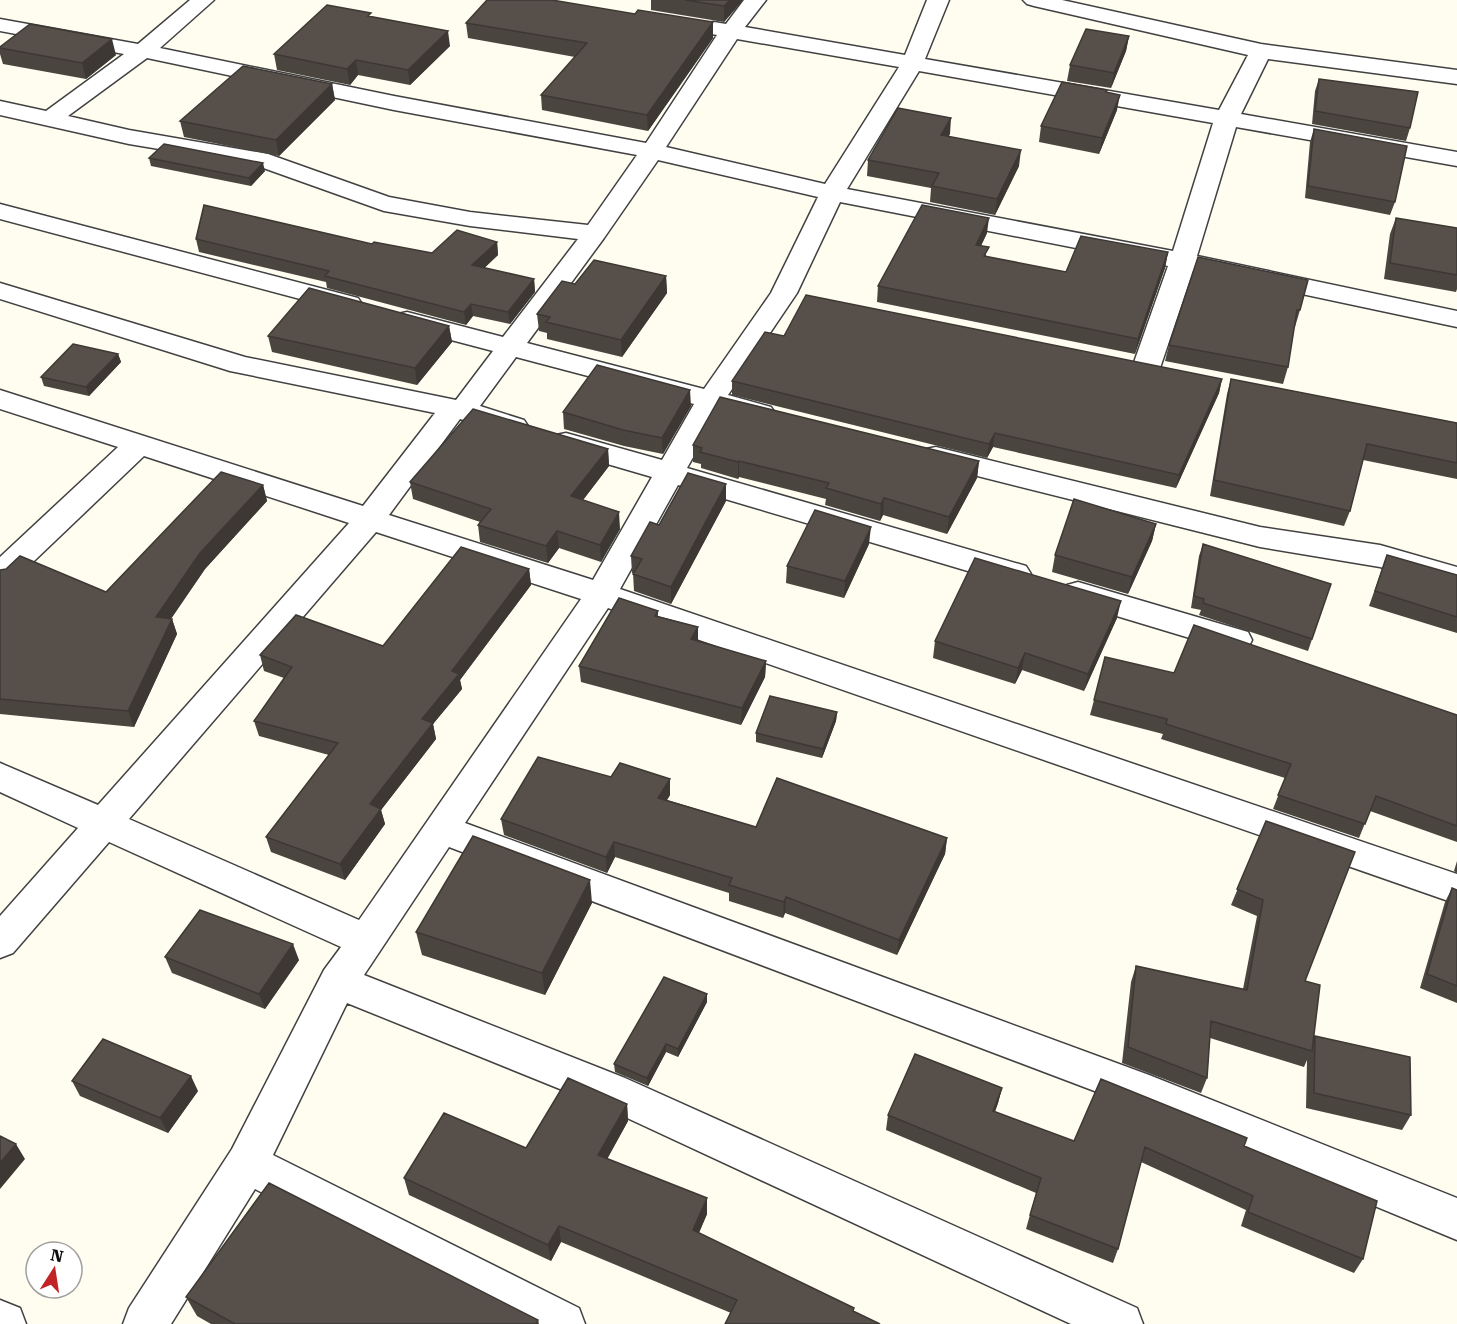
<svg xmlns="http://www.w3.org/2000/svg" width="1457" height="1324" viewBox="0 0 1457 1324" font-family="'Roboto Serif',serif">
	<rect width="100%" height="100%" fill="#fffcf0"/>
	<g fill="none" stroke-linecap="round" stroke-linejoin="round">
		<g stroke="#414141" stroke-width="3">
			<path id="minor" d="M190,0h24l-54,48 234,48 252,47 71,-108 -11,-2 -3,-5 3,-5 8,-1 12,2 18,-24h22l-21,27 160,28 22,-55h22l-24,59 294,51 29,-55 -214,-49 -7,-2 -4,-4h39l199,44 196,26v14l-189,-25 -27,55 216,38v14l-221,-39 -39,129 260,55v16l-264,-56 -33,97 -4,6 -10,2 -10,-2 -4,-6 36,-102 -328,-64 -43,91 -69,102 43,12 4,6 -4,6 -10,3 -42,-11 -32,57 339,98 5,8 -5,8 -11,3 -337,-100 -58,104 837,285v30l-849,-296 -143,215 684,252 308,123v42l-336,-139 -672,-254 -85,128 261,103 512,230 6,16h-72l-474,-220 -250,-101 -74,152 306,153 6,16h-69l-261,-135 -84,135h-48l6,-16 103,-159 92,-179 17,-23 -232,-105 -96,111 -13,5v-42l78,-88 -78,-36v-29l98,42 251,-282 -205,-67 -133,127 -11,3v-29l118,-110 -118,-38v-19l363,116 72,-93 -205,-42 -230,-72v-16l245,74 211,43 37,-49 -95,-25 -4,-6 4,-6 9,-2 96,25 75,-98 -108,-13 -86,-15 -129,-46 -126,-21 -129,-29v-14l46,10 78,-57 -124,-23v-12l138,25zM737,39l162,28 -74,117 -159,-37zM147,58l247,52 243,45 -49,70 -118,-13 -81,-15 -121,-43 -139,-24 -61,-14zM919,71l294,52 -40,128 -326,-62zM658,160l160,37 -47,96 -67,96 -177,-46 77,-105zM516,357l178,47 -32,56 -96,-27 -10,2 -5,7 5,7 96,28 -59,103 -204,-65 71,-96 54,16 10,-3 4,-6 -4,-6 -44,-14zM376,532l205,67 -222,321 -230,-101z
				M0,204l358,94 4,6 -4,6 -9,2 -349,-93z
				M936,447l324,80 120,18 77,22v22l-77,-22 -120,-20 -334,-84 -5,-7 5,-7z
				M1078,582l170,50 4,8 -4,8 -12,4 -169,-51 -5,-8 5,-8z
				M0,1300l20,8 6,16h-26z"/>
		</g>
		<use href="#minor" fill="#fff" fill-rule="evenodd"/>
	</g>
	<path fill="#4b4540" d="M651,0h92l-19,22 -73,-12z
		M635,14l78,8v16l-65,93 -106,-21 -1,-15 34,-38 -107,-19 -2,-15z
		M372,17l78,29 -40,39 -52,-10 -8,10 -73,-15 -3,-16z
		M1129,36l-3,15 -15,37 -44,-7 3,-16z
		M0,47l116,8 -30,24 -83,-15 -3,-10z
		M1319,79l91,49 -4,13 -94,-17 3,-33z
		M332,84l3,16 -56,56 -95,-19 -4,-16z
		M1106,92l11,18 -18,44 -60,-12 2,-16z
		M1314,129l81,73 -5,13 -85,-17 5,-56z
		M950,134l-2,2 71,30 -24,49 -65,-13 1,-14 -64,-12 1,-16z
		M149,158l116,13 -14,15 -100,-20z
		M1396,218l61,10v61l-1,3 -72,-13 6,-45z
		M987,233l-6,13 6,11 79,15 102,-20 -3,16 -30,86 -258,-52 1,-16z
		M196,239l176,5 60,9 65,-11 1,13 -14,13 50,11 1,13 -25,32 -37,-8 -7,9 -139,-37 -1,-6 -127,-30z
		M1198,257l102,53 -5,17h-1l-6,40 -5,17 -118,-23 4,-16z
		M666,276l1,17 -45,64 -75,-18v-6l-8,-2 -2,-17 38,-30z
		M449,326l3,16 -35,43 -145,-33 -4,-16z
		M784,336l438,43 -3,14 -43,95 -183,-41 -6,11 -255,-63v-14z
		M118,354l3,8 -32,34 -45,-10 -3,-9z
		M1231,379l226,44v56l-94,-19 -13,51 -6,15 -134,-30 17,-102z
		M691,406l-28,48 -39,-8 -60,-17 -1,-17z
		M693,445l286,16 -2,17 -30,56 -64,-19 -3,6 -55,-16 1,-6 -87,-22 -1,2 -37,-11v-4l-8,-2z
		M608,449l1,17 -26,34 37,29 -19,33 -42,-14 -11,15 -68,-21 -2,-17 2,-3 -67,-23 -3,-17z
		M263,485l4,16 -62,68 -34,50h1l5,15 -43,93 -134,-13v-144l106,22z
		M726,501l-55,103 -37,-13 -1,-18h-1l-1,-17 28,-31z
		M1156,524l-4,17 -24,53 -76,-22 3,-17z
		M869,544l-25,54 -58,-15 1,-17z
		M1203,544l128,40 -23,67 -109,-36 2,-5 -10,-2 8,-52z
		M1387,555l70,20v58l-88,-27z
		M529,569l2,16 -71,95 2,9 -29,35 3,15 -55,71 4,14 -40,56 -74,-28 -5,-15 63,-82 -70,-19 -5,-15 30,-43 -20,-7 -4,-16 123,-9z
		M658,611v5l40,11v14l68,20 -1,16 -24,48 -160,-43 -2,-16z
		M1117,618l-33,73 -62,-21 -7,14 -82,-26 2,-17z
		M1174,673l283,42v127l-87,-31 -11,27 -86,-29 12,-31 -124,-39 2,-5 -73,-19 4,-15z
		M837,712l-1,9 -14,37 -66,-16v-9z
		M670,795l-3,5 89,27 191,11 -2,16 -48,101 -112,-42 -2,5 -54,-17v-8l-114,-36 -8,16 -103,-38 -3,-16z
		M1266,821l39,160 8,59 2,-4 96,79 -9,15 -96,-22 1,-48 -3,7 -94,-29 -3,40 -6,15 -79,-30 9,-81 5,-16 107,23 14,-73 -26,-11z
		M1457,861v12l-3,-2z
		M1452,888l5,2v113l-37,-15 25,-86z
		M592,903l-47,92 -123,-40 -6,-23z
		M165,957l134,3 -34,49 -93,-36z
		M707,994v8l-29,55 -12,-5 -18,34 -33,-14 -1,-8z
		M72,1081l126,10 -30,42 -88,-37z
		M1002,1088l-4,15 -3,9 79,29 170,5 119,113 -9,14 -113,-47 5,-16 -105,-48 -23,87 -5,14 -87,-34 10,-36 -150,-63 2,-15z
		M627,1104l1,17 -21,38 100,55 -8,19 155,75 -123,5 -170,-71 -10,19 -142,-66 -5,-17 122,-30z
		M186,1297l352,23 1,4h-328l-14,-8z"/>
	<path fill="#3d3834" d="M730,0h13l-19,22v-16z
		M713,22v16l-65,93 -1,-16z
		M448,31l2,15 -40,39 -2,-15z
		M1129,36l-3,15 -15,37 3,-15z
		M112,39l4,16 -30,24 -4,-16z
		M356,60l2,15 -8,10 -3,-16z
		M332,84l3,16 -56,56 -3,-16z
		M1120,95l-3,15 -18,44 3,-16z
		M951,118l-1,16 -10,17 1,-16z
		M1021,150l-2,16 -24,49 2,-16z
		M263,163l2,8 -14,15 -2,-8z
		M989,218l-2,15 -13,27 2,-15z
		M497,242l1,13 -24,23 -2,-13z
		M1168,252l-3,16 -30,86 3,-15z
		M666,276l1,17 -45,64 -1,-17z
		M534,279l1,13 -25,32 -2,-12z
		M471,304l2,12 -7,9 -2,-13z
		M449,326l3,16 -35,43 -2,-17z
		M118,354l3,8 -32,34 -3,-9z
		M1222,379l-3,14 -43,95 3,-13z
		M690,390l1,16 -28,48 -1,-16z
		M995,433l-2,14 -6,11 2,-14z
		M608,449l1,17 -36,47 -2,-17z
		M739,461v16l-1,2v-17z
		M979,461l-2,17 -30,56 2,-17z
		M726,484v17l-55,103v-17z
		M263,485l4,16 -62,68 -44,64 -5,-16 44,-64z
		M884,498l-1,17 -3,6 1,-17z
		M619,512l1,17 -19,33 -1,-17z
		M1156,524l-4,17 -24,53 4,-17z
		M871,527l-2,17 -25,54 1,-17z
		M557,531l2,17 -11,15 -2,-17z
		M529,569l2,16 -71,95 2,9 -29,35 3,15 -55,71 4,14 -40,56 -5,-16 30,-60 52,-85 30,-48z
		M1121,601l-4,17 -33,73 4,-17z
		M172,619l5,15 -43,93 -6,-16z
		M698,627v17l-7,-5z
		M1025,653l-3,17 -7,14 3,-16z
		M766,661l-1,16 -24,48 1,-17z
		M837,712l-1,9 -14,37 1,-9z
		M670,779v16l-11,18 -1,-15z
		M947,838l-2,16 -48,101 2,-15z
		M614,842l1,15 -8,16 -1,-16z
		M590,880l2,23 -47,92 -3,-22z
		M786,897l-1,16 -2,5 1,-16z
		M293,944l6,16 -34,49 -6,-15z
		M707,994v8l-29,55v-8z
		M666,1044v8l-18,34 -1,-8z
		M191,1076l7,15 -30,42 -8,-15z
		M1002,1088l-4,15 -9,23 4,-15z
		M627,1104l1,17 -28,51 -2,-17z
		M16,1144l9,15 -25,30v-26z
		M707,1198v16l-14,32v-16z
		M559,1226l2,16 -10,19 -3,-16z"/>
	<path fill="#57504a" stroke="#3d3834" stroke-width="1.5" d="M487,0h65l83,14 3,-4 75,12 -66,93 -106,-20 46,-52 -121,-20z
		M685,0h45l-6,6z
		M327,5l44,8 -3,3 80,15 -40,39 -52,-10 -9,9 -73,-15z
		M30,24l82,15 -30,24 -82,-15v-1z
		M1086,29l43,7 -15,37 -44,-8z
		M243,66l89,18 -56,56 -96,-19z
		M1319,79l99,13 -8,36 -95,-17z
		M1062,82l45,8 -1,2 14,3 -18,43 -61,-12z
		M898,108l53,10 -10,17 80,15 -24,49 -65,-13 7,-13 -71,-13z
		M1314,129l93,17 -12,56 -87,-16z
		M164,144l99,19 -14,15 -100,-20z
		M204,205l168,39 2,-2 58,11 25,-23 40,12 -25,23 62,14 -26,33 -37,-8 -7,8 -139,-36 4,-5 -133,-32z
		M922,205l67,13 -13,27 13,2 -5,9 82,16 15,-36 87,16 -30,87 -260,-53z
		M1396,218l61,10v47l-67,-12z
		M1198,257l110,23 -8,30h-3l-9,57 -119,-22z
		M594,260l72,16 -45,64 -75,-18 4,-5 -13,-3 25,-33 13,3z
		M309,288l140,38 -34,42 -147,-32z
		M806,295l416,84 -43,96 -184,-42 -6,11 -257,-63 33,-49 19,4z
		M73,344l45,10 -32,33 -45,-10z
		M597,365l93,25 -28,48 -39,-8 -60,-18z
		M1231,379l226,44v40l-90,-19 -17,67 -136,-31z
		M720,397l259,64 -30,56 -65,-19 -3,6 -55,-16 3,-5 -90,-22 -1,1 -38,-10 2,-4 -9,-3z
		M473,409l135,40 -37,47 48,16 -19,33 -43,-14 -11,15 -68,-21 13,-16 -81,-27z
		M221,472l42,13 -63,68 -44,64 16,2 -44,92 -128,-12v-129l6,-1 14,-13 86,36z
		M688,473l38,11 -55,103 -38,-13 9,-15 -11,-3 19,-34 9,3z
		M1074,499l82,25 -24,53 -77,-22z
		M815,510l56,17 -26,54 -58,-15z
		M1203,544l128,40 -19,55 -109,-36 1,-4 -10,-3z
		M461,547l68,22 -77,102 7,3 -37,45 11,4 -63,81 11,5 -41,55 -74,-27 72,-94 -84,-22 38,-54 -32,-12 36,-40 87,31z
		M1387,555l70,20v42l-82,-26z
		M975,558l146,43 -33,73 -63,-21 -7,15 -83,-27z
		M619,598l39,13 -3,5 43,11 -7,12 75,22 -24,47 -163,-42z
		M1194,625l263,90v111l-81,-30 -11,28 -87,-29 13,-31 -125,-40 1,-5 -73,-19 11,-43 69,16z
		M770,696l67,16 -14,37 -67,-16z
		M538,757l73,20 9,-14 50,16 -12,19 98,29 21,-49 170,60 -48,102 -113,-43 -2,5 -55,-17 3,-7 -118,-36 -8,15 -105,-38z
		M1266,821l89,31 -50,129 15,4 -8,66 -101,-30 -4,57 -79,-31 8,-81 111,24 16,-90 -26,-11z
		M473,836l117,44 -48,93 -126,-41z
		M1452,888l5,2v96l-30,-12z
		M200,910l93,34 -34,50 -94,-37z
		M664,977l43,17 -29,55 -12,-5 -19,34 -33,-14z
		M1315,1036l95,21 1,58 -97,-22z
		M103,1039l88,37 -31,42 -88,-37z
		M915,1054l87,34 -9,23 81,30 27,-62 146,59 -3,8 133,55 -14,58 -115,-47 5,-16 -108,-49 -27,102 -88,-34 11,-37 -153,-63z
		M568,1078l59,26 -29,51 109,43 -14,32 161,78 -1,3 27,13h-155l12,-24 -178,-74 -11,19 -144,-67 40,-65 82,35z
		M0,1136l16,8 -16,19z
		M269,1183l269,137 -2,4h-301l-49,-27z"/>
	<g transform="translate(54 1270) rotate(12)"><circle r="28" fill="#ffffff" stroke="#9f9f9f" stroke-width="1.5"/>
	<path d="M0-4.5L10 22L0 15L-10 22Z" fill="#c22326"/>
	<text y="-9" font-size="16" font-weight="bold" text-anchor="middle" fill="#0e0e0e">N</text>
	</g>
</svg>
